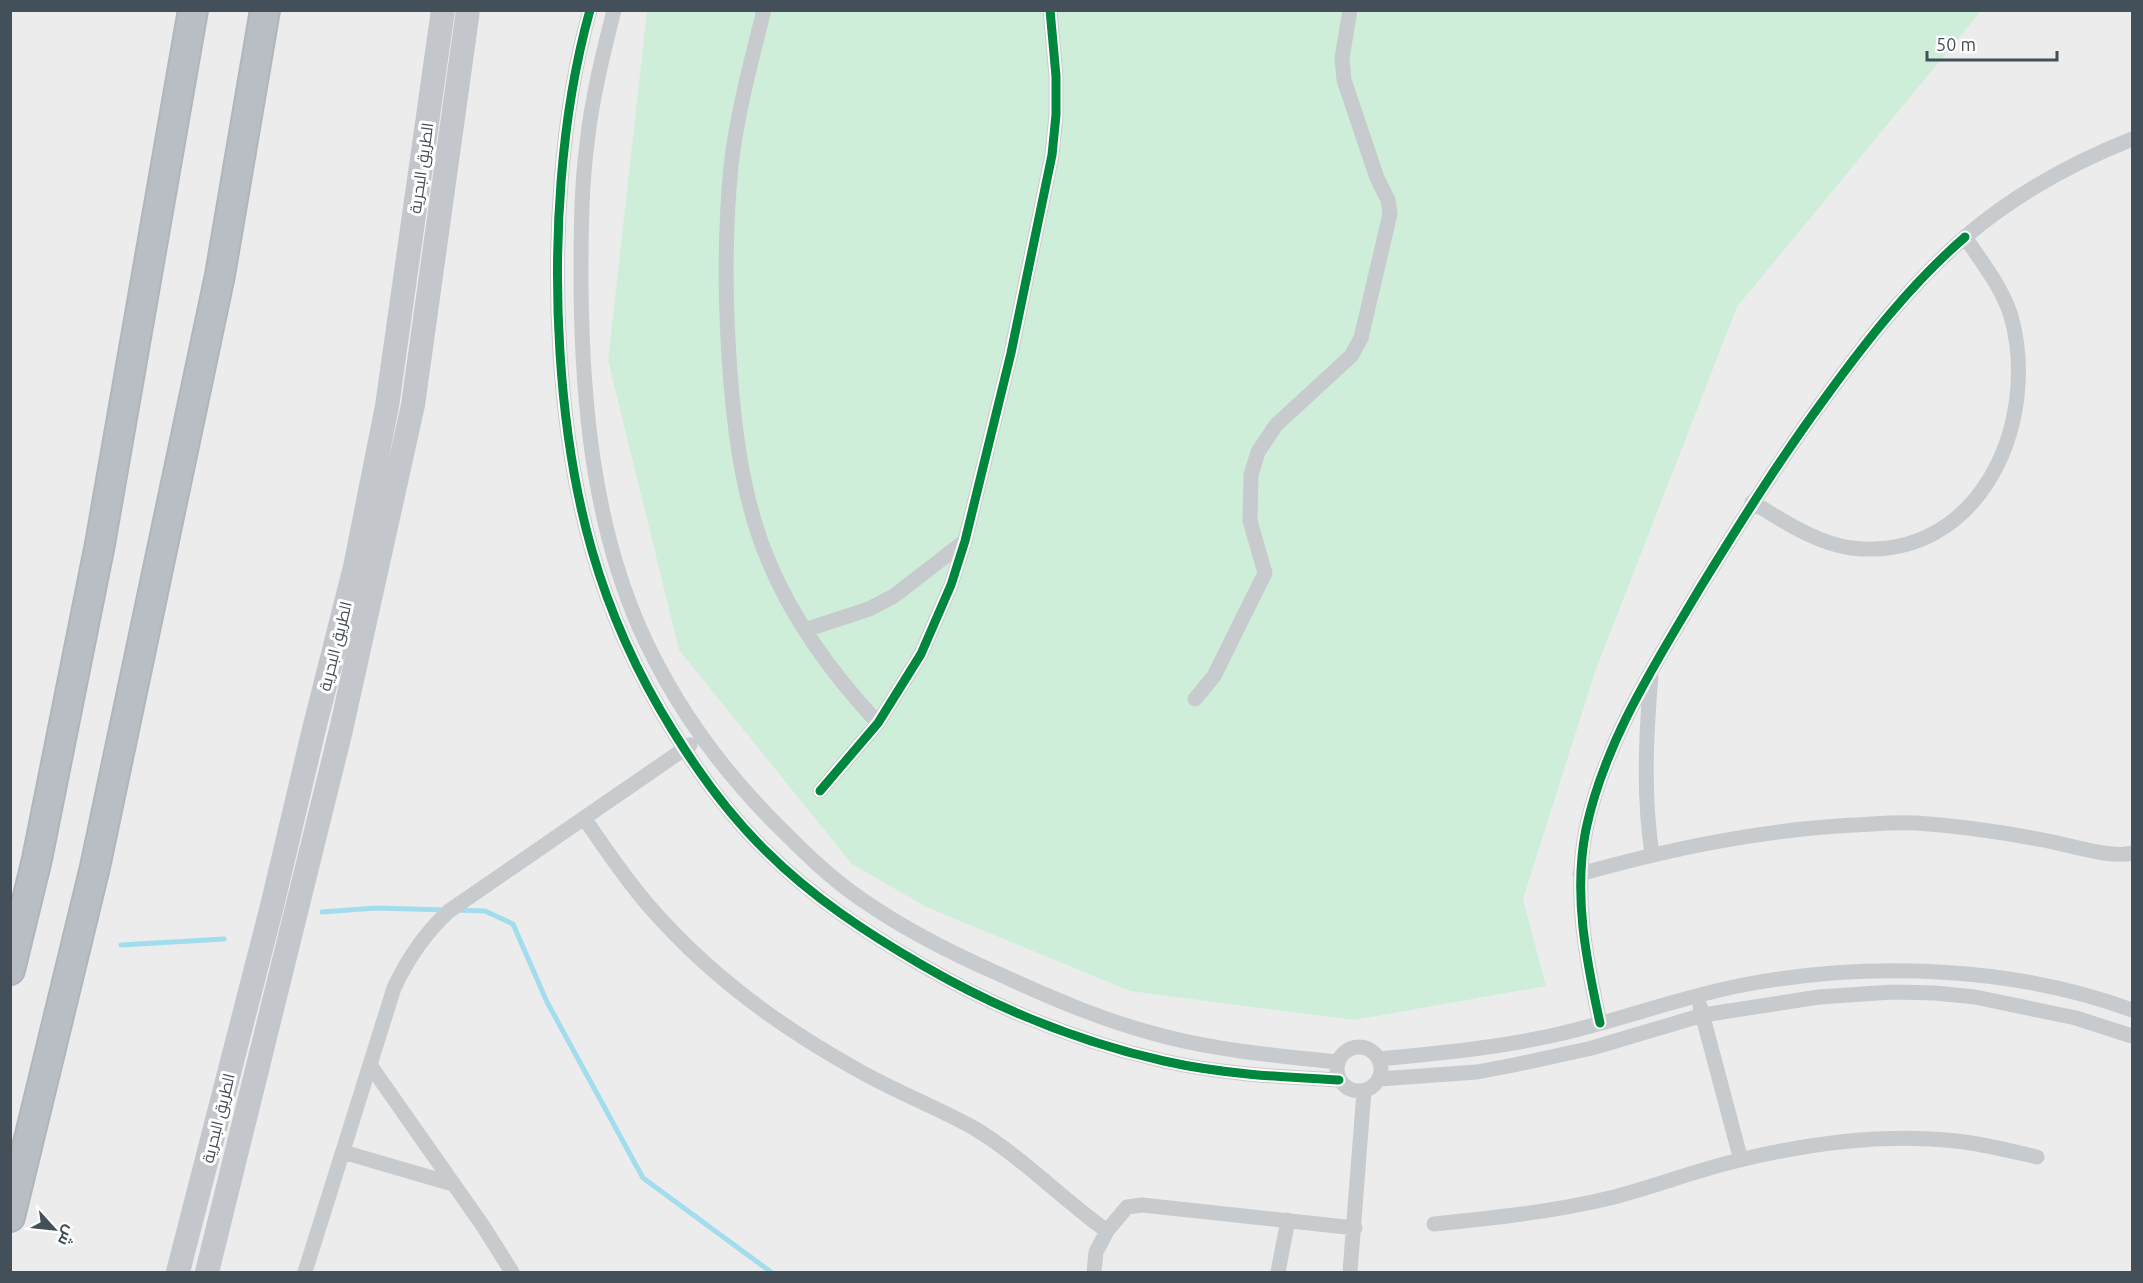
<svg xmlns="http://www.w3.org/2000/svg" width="2143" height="1283" viewBox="0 0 2143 1283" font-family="Ubuntu,Cairo,sans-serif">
	<rect width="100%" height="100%" fill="#edecec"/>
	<path fill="#cfeeda" d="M647,11h1334l-244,296 -142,365 -72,227 23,87 -192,34 -224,-29 -204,-84 -74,-43 -173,-214 -71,-290z"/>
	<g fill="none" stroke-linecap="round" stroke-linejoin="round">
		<path stroke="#a2dded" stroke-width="5" d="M456,910l29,1 28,13 34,78 96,176 128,94
			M322,912l54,-4 71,2
			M121,945l103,-6"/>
		<g stroke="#b0b6bc" stroke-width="32">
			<path id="highway" d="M10,970l27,-111 63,-315 93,-534
				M10,1217l85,-350 125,-592 45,-265"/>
		</g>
		<path stroke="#c8cbcd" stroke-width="15" d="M590,10c-30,107 -37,234 -30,343 9,141 38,258 113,378 27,44 57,85 94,121 45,45 100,81 155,113 74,43 157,77 242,96 57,13 117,16 175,19
			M614,10c-11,44 -22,88 -27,133 -6,46 -6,95 -6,142 1,116 12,237 59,344 33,74 80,139 137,196 26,26 53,53 84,74 43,30 90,54 138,75 54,25 110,49 168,63 55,14 114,19 170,25
			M764,10c-13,52 -27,104 -33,156 -7,73 -6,146 0,218 5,60 14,122 38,178 25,60 64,113 109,161
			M1752,502c30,18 63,41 99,46 128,15 190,-125 160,-232 -9,-29 -30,-55 -46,-79 49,-42 107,-74 167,-98
			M805,630l64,-21 25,-13 71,-55
			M1651,676c-5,60 -8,118 1,178
			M1195,699l19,-23 51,-103 -15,-52 1,-46 7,-23 18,-27 75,-69 10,-18 29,-124 -2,-14 -11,-22 -33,-98 -2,-22 8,-48
			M820,791l58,-68 43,-69 30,-69 14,-44 46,-188 41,-198 4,-40v-39l-6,-66
			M584,818c21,30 41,61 65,88 57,66 131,121 207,163 38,22 80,38 118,59 48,29 88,71 133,103l-11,21 -2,20
			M1580,874c90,-25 179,-44 273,-49 21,-1 43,-3 64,-2 42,3 85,9 126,17 23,4 69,19 89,13
			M1700,1006l41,154
			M1600,1023c-14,-64 -27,-129 -14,-194 19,-88 69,-165 114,-241 40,-65 80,-129 125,-190 42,-58 86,-114 140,-161
			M1337 1069a22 22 0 1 1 44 0a22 22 0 1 1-44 0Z
			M1379,1059c61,-6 120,-11 180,-25 62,-14 121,-37 184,-49 125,-24 270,-19 389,25
			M370,1065l113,161 29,46
			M1379,1079l98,-7 37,-7 78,-17 111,-33 116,-18 74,-5 42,1 40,4 101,21 56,18
			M343,1152l110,32
			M1434,1224c59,-6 118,-12 176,-26 44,-11 86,-28 130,-38 70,-17 145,-27 217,-19 27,3 54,10 80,16
			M1107,1231l20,-24 15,-2 213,23
			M305,1272l89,-284c14,-30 30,-54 55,-77l241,-166
			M1278,1272l10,-52
			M1350,1272l14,-181"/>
		<path stroke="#c3c7cc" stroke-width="24" d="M178,1272l94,-366 42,-177 41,-162 32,-161 56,-396
			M207,1272l134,-542 72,-325 55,-395"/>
		<use href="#highway" stroke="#b8bec3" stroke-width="28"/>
		<g stroke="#fff" stroke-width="13">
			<path id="cycleway" d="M590,10c-30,107 -37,234 -30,343 9,141 38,258 113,378 27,44 57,85 94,121 45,45 100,81 155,113 74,43 157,77 242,96 57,13 117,16 175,19
				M820,791l58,-68 43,-69 30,-69 14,-44 46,-188 41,-198 4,-40v-39l-6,-66
				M1600,1023c-14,-64 -27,-129 -14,-194 19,-88 69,-165 114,-241 40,-65 80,-129 125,-190 42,-58 86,-114 140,-161"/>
		</g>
		<use href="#cycleway" stroke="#00873e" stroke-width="9"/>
	</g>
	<g text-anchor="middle" stroke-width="6" stroke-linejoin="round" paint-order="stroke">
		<g font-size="16" fill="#434f59" stroke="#fff">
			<text transform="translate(421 168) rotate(-82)" y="6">الطريق البحرية</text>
			<text transform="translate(335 646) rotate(-76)" y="6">الطريق البحرية</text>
			<text transform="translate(218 1118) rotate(-76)" y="6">الطريق البحرية</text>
		</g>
	</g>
	<rect width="2143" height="1283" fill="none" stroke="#434f59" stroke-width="24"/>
	<g transform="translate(54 1229) rotate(117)" stroke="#ffffff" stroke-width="4.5" paint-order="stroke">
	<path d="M0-4.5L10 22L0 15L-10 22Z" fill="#434f59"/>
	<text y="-9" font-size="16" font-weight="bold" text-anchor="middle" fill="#434f59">ش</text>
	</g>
	<path d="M1927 51v9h130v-9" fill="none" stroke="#434f59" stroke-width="3"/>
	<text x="1936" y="51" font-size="18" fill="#434f59" stroke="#ffffff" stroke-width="4.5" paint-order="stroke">50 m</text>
</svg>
